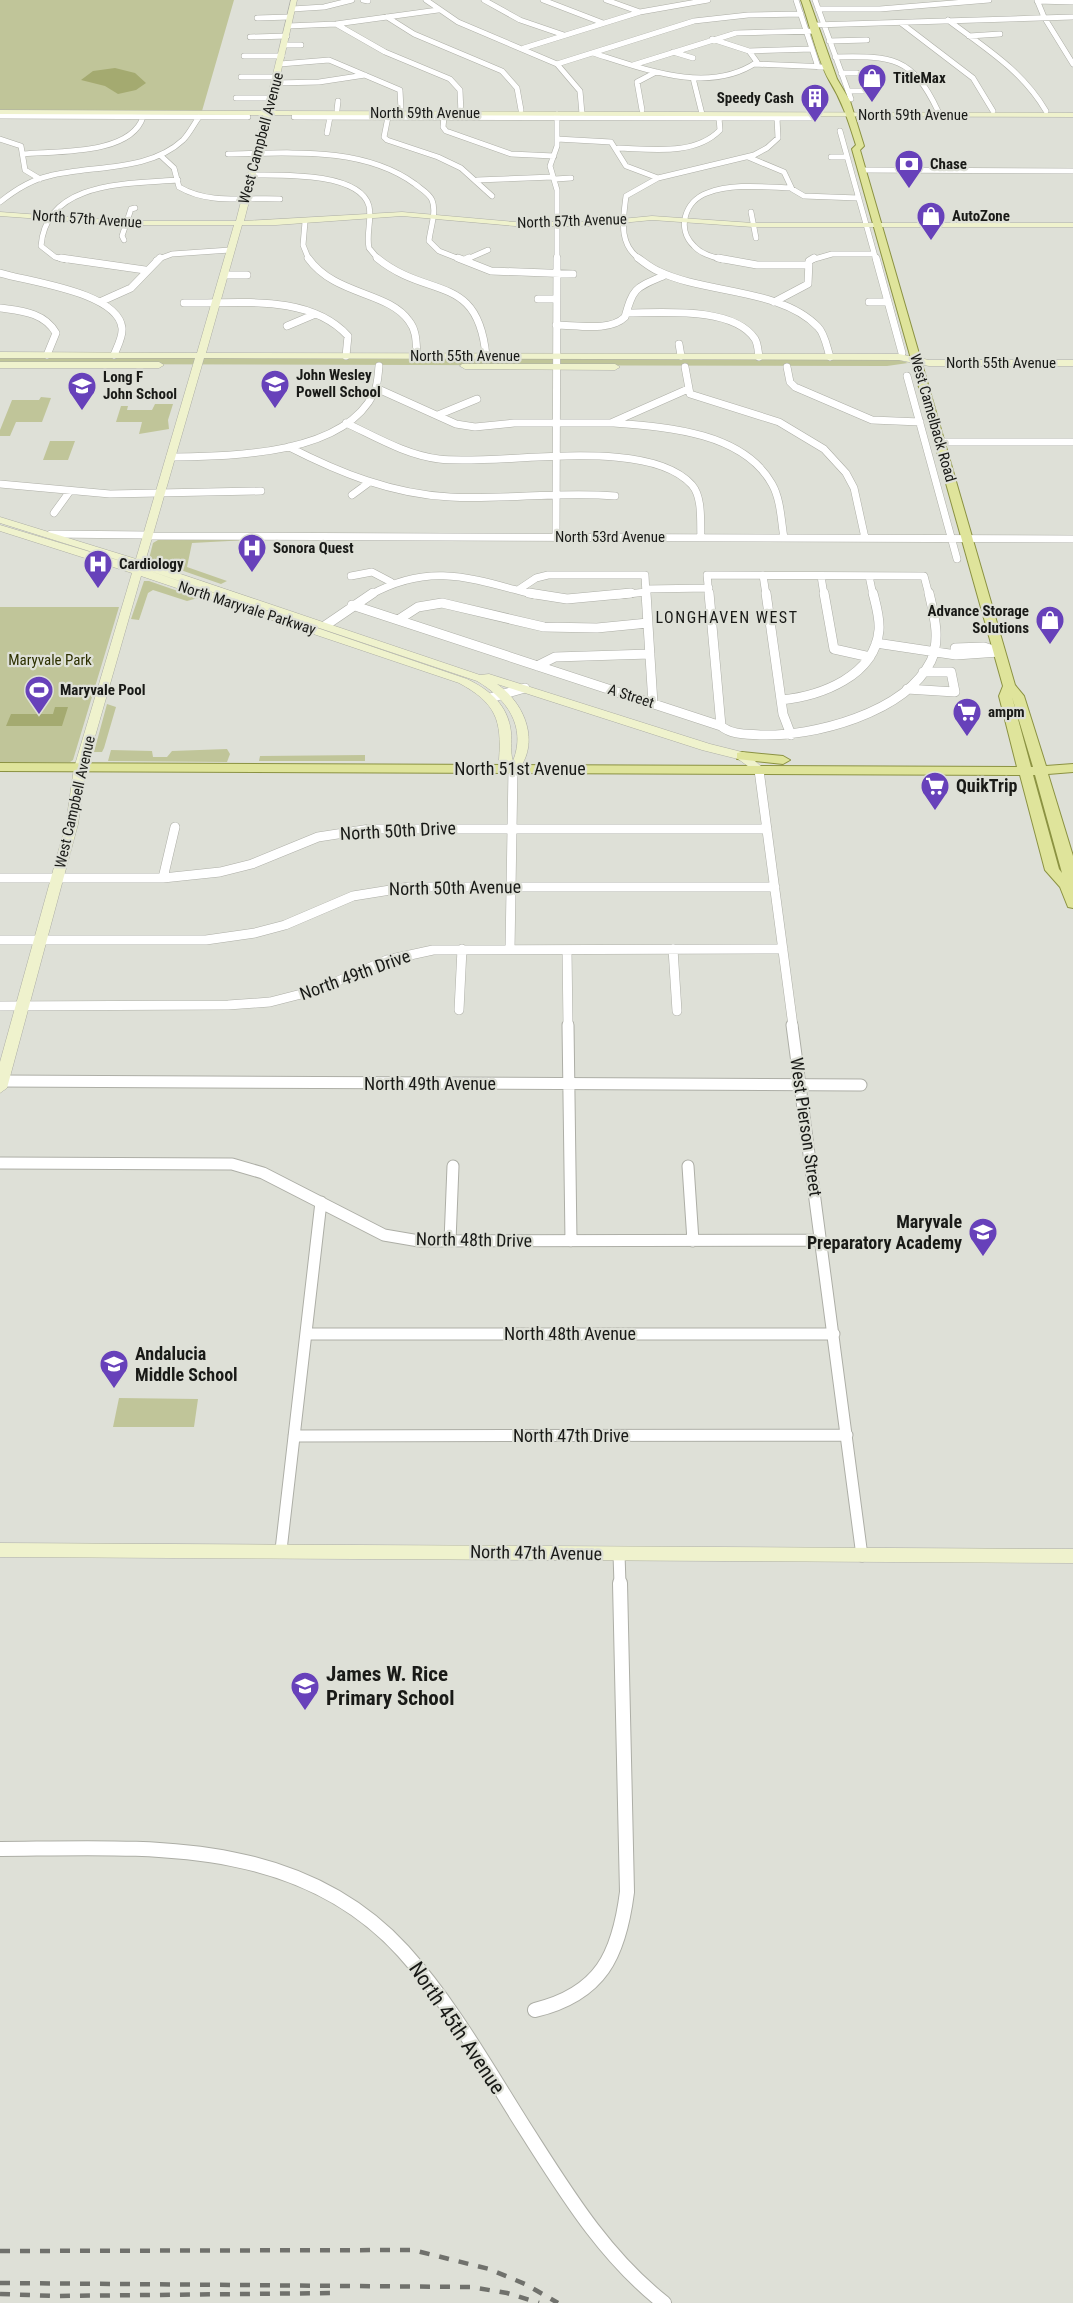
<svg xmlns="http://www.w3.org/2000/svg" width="1073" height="2303" viewBox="0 0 1073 2303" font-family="'Roboto Condensed',sans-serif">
	<rect width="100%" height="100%" fill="#dee0d7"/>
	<path fill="#c0c599" d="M0,0h234l-32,111 -202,-1z
		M0,356l894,2 14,5 -21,3 -887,-2z
		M41,397l10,1 -9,24h-26l-6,14h-10v-6l12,-30h27z
		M155,404h18l-5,16 1,9 -30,5 3,-12h-26l5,-16h7l-1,4h25z
		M50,441h25l-7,19h-25z
		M158,540h90l-56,3 -5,24 40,14 -6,3 -72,-25 4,-16z
		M144,581h5l49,17 -11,3 -34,-11 -5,3 -9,27 -8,-1z
		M0,607h119l-46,153 -3,2h-70z
		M107,704l9,3 -12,41 -2,4h-8z
		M227,749l3,5 -3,8 -119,-1 3,-11 41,1 1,6h14l5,-6z
		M365,755v6h-106l1,-5z
		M119,1398l79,1 -4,28h-81z"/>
	<path fill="#a4aa70" d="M115,68l20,5 11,10 -10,7 -18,4 -13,-8 -24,-6 12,-9z
		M55,707h13l-6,19h-56l5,-12h42z"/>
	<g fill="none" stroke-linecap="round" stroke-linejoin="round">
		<g stroke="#adaea6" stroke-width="6">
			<path id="street-far4" d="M363,0l5,1
				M426,0l32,22 99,42 23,27 2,23
				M484,0l36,20 44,15
				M543,0l60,23
				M606,0l34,12
				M796,0l22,67
				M815,0l36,99
				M1037,0l7,17 29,47
				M1037,1l36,1
				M292,9l32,-2 28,-7
				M818,9h62l109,-9
				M387,17l27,17 88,37 15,17 4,22
				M257,18l33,-1
				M948,20c37,28 74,50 98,91
				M901,23l72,55 20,33
				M336,24l49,28 65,27 10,11 1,24
				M814,25l259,-8
				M288,26l48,-2 102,-14
				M969,36l31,-2
				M250,37l37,-1
				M829,41l38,-1
				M285,45h16
				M524,48l116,-36 68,-12
				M749,51l63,-2
				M673,52l20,6
				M593,53c51,16 116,42 164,9l-8,-11 -37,-12
				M244,56h38
				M835,57c57,-1 77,-1 103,54
				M280,64l49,-4 71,30 1,20
				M557,64l137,-43 54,-6 53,-1
				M754,64l75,3
				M633,65l103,-32 80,-2
				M841,73h16
				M241,77h36
				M693,78l9,36
				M276,83l43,-1 46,-7
				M848,91h24
				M236,98h36
				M337,110l1,-9
				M642,110l-5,-28 19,-10
				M0,116l248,1
				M294,117l518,1
				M388,117l-4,20 3,3 51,17 23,11 31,28
				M444,117l-1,10 3,4 65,23 43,2
				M840,131l36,129
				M327,133l3,-16
				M0,139l21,7 4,24 15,9
				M557,139l54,3 15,24 32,12
				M618,148c33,1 77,8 102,-18l-1,-12
				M24,154c33,-3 107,1 119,-37
				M228,154c61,-1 135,-8 187,30 6,5 14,9 17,16 5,12 -2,29 -3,41l10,10 23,9
				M160,155l14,13 5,19c31,18 66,10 101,12
				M748,157l36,15 8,17 12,7 54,2
				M831,157h16
				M862,170l211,1
				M253,175c27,0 107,-3 116,31 3,14 -3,28 0,42l10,12
				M555,179l16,-1
				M477,180l76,-3
				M0,202c15,-12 30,-22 49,-26 43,-11 100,-4 134,-36 6,-6 11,-16 16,-23
				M751,212l5,26
				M305,222l-2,23 6,15
				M124,240l-2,-4 9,-27 4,-1
				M67,260l-12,-3 -14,-11c5,-66 89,-62 137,-66
				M156,260l16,-6 58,-4
				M465,260l23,-10
				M557,260v-70l-7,-24 7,-20v-32
				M641,260c-23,-15 -18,-40 -15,-64l32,-18 96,-23 13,-7 11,-10 -1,-20
				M723,260c-10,-3 -22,-6 -29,-14 -18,-17 -9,-45 13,-53 26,-10 57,-6 84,-5
				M811,260l21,-6h42"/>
		</g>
		<g stroke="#adaea6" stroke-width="8">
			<path id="street-far3" d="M61,258l84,12
				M308,258c27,38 80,33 101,63 8,10 7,22 8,35
				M377,258c51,42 101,14 109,98
				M458,258l33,13 82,3
				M638,258c7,5 13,10 20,13 47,23 123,17 160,56 7,7 9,21 12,30
				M718,258l39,7h51
				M876,258l26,95
				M465,260l4,-2
				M0,273c29,9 118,19 122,55 1,9 -5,19 -8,27
				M224,275h23
				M538,299h18
				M102,301l29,-13 29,-30
				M774,302l34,-18 1,-23 5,-3
				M869,302h18
				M184,303c53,1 125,-10 164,33l-2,20
				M0,308c21,3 44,4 56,25l-9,22
				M627,313c34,0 106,-7 128,26 3,5 3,12 4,18
				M556,325c20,0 54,7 69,-8 8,-29 10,-29 38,-41
				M287,326l26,-11
				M679,344l2,12
				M685,367l5,27 89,28 45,27 22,24 8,15 11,50
				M787,367l3,15 5,5 77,33 48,2
				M907,376l50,183
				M376,388l80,36 19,3 39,-4h97l77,-34
				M438,415l39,-16
				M346,423c30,14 60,32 93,36 63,7 208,-24 253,26 11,13 8,37 9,53
				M614,423c52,4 129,9 158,61 9,16 9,37 12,54
				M940,442h133
				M289,447c51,26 103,47 161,50 55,3 110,-6 165,-1
				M170,457c60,-1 173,-1 204,-64 4,-8 4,-18 5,-27
				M0,484l110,10 151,-3
				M352,495l15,-11
				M54,513l16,-22
				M51,534l96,1
				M146,536l927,3
				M556,537l1,-279
				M763,575l3,20
				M351,576l21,-4 19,10
				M821,576l3,19
				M869,576l4,19
				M646,589l63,-1
				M518,590l18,-12 12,-3h97l1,20
				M370,595c61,-34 103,-16 165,0
				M619,595l27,-3
				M709,595l-2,-20 217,1 5,19"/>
		</g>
		<g stroke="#adaea6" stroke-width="10">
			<path id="street-far2" d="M529,593l38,6 64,-6
				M646,593l7,111
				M709,593l12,133
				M766,593l17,121 8,21
				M824,593l10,56 36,8
				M352,605l369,121
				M398,620l20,-13 24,-4 102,24 53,1 51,-5
				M326,625l47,-32
				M876,643l80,12 43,-3
				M955,648l29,-1 15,5
				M537,666l18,-9 95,-3
				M907,689l48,3 -4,-20h-28
				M490,698l35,-10
				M781,700c40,-4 94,-24 98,-70 1,-12 -3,-25 -6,-37
				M721,726c11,9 25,8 39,9 53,2 145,-22 171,-74 10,-22 3,-46 -2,-68
				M759,770l34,256
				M0,878h163l57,-6 32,-8 66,-27 52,-8h397
				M163,878l12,-51
				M0,940h206l49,-7 30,-8 68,-29 56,-9h366
				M510,949l3,-180
				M673,949l4,62
				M567,950l1,76
				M0,1006l228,-1 42,-3 47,-12 70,-30 46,-10 350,-1
				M459,1010l3,-61"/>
		</g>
		<g stroke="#adaea6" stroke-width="13">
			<path id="street-far1" d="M568,1025l3,216
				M792,1025l70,531
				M0,1081l861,4
				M0,1163l232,1 31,9 121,62 35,6 402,-1
				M688,1166l5,75
				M450,1241l3,-75
				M306,1334h528
				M294,1436l553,-1
				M281,1550l40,-348
				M619,1554l1,30"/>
		</g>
		<g stroke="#adaea6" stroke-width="16">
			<path id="street" d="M0,1849c143,-1 297,-14 403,102 48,53 83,116 121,176 41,64 79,128 140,176
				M535,2010c66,-16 84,-55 92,-118l-7,-309"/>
		</g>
		<g stroke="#adaea6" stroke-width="1">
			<path id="secondary" d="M291,0h6l-25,111 801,2v4l-802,-2 -27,106 158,-9 113,10h75l62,-6 101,7h320v4h-320l-101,-7 -62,6h-75l-113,-10 -126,9h-34l-36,128 693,1 30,6h144v6h-144l-30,-6 -695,-2 -59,204 335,113 9,-1 221,70 36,9 19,17 -6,4 -21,-15 -36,-9 -205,-66c28,19 44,59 20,88h-8l-10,-12c3,-40 -3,-57 -40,-77l-318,-107 -55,192 -8,56 -71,264 -7,5v-31l66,-238 8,-56 58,-195 -132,-42v-6l134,40 -134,-42v-6l136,42 59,-201h-195v-6l197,1 37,-128h-110l-124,-9v-4l124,9h112l27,-106 -263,-1v-4l264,1zM144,569l333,112c29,17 50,45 36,80 -3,-8 -1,-19 -2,-29 -3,-27 -21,-42 -44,-53z
				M0,362h159l5,3 -5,3h-159z
				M462,364h153l5,3 -5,3 -150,-1 -5,-3z
				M0,1543l1073,6v14l-1073,-6z"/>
		</g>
		<g stroke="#8b9242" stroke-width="2">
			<path id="primary" d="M801,0h8l28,79 13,22 14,45 -4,4 155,535 9,11 22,70 27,-2v8l-25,2 25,82v52l-5,-1 -8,-20 -15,-17 -25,-95 -1020,-4v-8l1017,4 -18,-71 4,-10 -151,-537 4,-4c-8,-25 -13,-42 -27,-65 -11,-19 -20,-58 -28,-80zM1012,697l21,70h-2zM1033,775h2l27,98 -3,-4z
				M742,752l41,4 7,4 -7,4 -46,-5v-6z"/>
		</g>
		<use href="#street-far4" stroke="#fff" stroke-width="5"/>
		<use href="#street-far3" stroke="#fff" stroke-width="7"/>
		<use href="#street-far2" stroke="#fff" stroke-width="9"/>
		<use href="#street-far1" stroke="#fff" stroke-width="11"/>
		<use href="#street" stroke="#fff" stroke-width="14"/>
		<use href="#secondary" fill="#eff2cd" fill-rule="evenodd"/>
		<use href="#primary" fill="#dfe49b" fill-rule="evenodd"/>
		<path stroke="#70716c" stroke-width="4.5" stroke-dasharray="10 10" stroke-linecap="butt" d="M0,2251l413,-1 76,19 36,15 33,19
			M0,2283l471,4 36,6 32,10
			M0,2294l54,2 284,-3"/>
	</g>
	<defs>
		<g id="shop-pin" transform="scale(1.5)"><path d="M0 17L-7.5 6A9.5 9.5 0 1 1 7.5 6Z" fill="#6741ba" stroke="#dee0d7"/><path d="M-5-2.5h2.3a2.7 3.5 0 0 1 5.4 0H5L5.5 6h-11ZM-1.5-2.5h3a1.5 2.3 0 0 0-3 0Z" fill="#fff"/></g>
		<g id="building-pin" transform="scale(1.5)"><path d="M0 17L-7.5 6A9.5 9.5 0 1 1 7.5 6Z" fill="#6741ba" stroke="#dee0d7"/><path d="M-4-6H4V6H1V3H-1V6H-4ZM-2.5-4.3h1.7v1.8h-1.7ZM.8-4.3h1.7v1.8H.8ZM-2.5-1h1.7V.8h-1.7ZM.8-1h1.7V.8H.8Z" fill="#fff"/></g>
		<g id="bank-pin" transform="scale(1.5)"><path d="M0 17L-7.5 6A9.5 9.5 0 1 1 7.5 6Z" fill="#6741ba" stroke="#dee0d7"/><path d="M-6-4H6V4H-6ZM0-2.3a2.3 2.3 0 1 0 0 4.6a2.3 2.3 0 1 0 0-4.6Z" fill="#fff"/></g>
		<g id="school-pin" transform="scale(1.5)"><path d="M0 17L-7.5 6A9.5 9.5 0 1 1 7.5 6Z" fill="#6741ba" stroke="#dee0d7"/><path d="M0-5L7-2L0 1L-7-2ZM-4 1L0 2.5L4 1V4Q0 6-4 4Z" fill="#fff"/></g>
		<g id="hospital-pin" transform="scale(1.5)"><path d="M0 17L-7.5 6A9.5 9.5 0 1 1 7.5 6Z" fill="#6741ba" stroke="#dee0d7"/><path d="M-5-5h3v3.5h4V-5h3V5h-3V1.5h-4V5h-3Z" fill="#fff"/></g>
		<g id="stadium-pin" transform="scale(1.5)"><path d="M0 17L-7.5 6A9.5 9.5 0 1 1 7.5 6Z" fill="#6741ba" stroke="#dee0d7"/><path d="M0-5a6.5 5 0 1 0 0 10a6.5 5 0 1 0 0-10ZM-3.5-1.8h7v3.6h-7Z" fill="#fff"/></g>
		<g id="supermarket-pin" transform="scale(1.5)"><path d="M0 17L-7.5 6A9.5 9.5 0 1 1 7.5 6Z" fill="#6741ba" stroke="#dee0d7"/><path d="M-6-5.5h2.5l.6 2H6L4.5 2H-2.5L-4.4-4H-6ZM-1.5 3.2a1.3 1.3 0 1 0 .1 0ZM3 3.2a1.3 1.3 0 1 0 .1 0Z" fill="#fff"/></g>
	</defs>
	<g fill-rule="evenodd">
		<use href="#shop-pin" x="872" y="78"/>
		<use href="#building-pin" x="815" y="98"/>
		<use href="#bank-pin" x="909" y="164"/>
		<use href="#shop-pin" x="931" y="216"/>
		<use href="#school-pin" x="275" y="384"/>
		<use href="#school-pin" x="82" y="386"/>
		<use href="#hospital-pin" x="252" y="548"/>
		<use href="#hospital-pin" x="98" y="564"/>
		<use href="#shop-pin" x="1050" y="620"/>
		<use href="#stadium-pin" x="39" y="690"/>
		<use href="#supermarket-pin" x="967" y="712"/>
		<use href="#supermarket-pin" x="935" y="786"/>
		<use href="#school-pin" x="983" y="1232"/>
		<use href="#school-pin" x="114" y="1364"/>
		<use href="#school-pin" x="305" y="1686"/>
	</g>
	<g text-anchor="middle" stroke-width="4.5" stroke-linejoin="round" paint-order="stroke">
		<g font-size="15" font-weight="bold" fill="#191a17" stroke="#dee0d7" text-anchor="start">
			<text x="893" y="83">TitleMax</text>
			<text x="794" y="103" text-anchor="end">Speedy Cash</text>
			<text x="930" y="169">Chase</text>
			<text x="952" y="221">AutoZone</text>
			<text x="296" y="380">John Wesley<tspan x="296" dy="17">Powell School</tspan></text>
			<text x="103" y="382">Long F<tspan x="103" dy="17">John School</tspan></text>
			<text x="273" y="553">Sonora Quest</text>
			<text x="119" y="569">Cardiology</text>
			<text x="1029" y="616" text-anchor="end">Advance Storage<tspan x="1029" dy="17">Solutions</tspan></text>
			<text x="60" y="695">Maryvale Pool</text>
			<text x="988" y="717">ampm</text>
		</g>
		<g font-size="15" fill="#191a17" stroke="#dee0d7">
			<text x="425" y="118">North 59th Avenue</text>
			<text x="913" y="120">North 59th Avenue</text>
			<text transform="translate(261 138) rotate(-75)" y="5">West Campbell Avenue</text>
			<text transform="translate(87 219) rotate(4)" y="5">North 57th Avenue</text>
			<text transform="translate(572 221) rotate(-2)" y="5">North 57th Avenue</text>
			<text x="465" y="361">North 55th Avenue</text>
			<text x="1001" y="368">North 55th Avenue</text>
			<text transform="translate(933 418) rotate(74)" y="5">West Camelback Road</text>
			<text x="610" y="542">North 53rd Avenue</text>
			<text transform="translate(247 608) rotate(18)" y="5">North Maryvale Parkway</text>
			<text transform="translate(631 696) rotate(18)" y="5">A Street</text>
			<text transform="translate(75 802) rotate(-77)" y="5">West Campbell Avenue</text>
		</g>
		<g font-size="15" fill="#2d3000" stroke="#dee0d7">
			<text x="50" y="665">Maryvale Park</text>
		</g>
		<g font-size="16" letter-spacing="1.5" fill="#191a17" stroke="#dee0d7">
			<text x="727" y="623">LONGHAVEN WEST</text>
		</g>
		<g font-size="18" fill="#191a17" stroke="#dee0d7">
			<text x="520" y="775">North 51st Avenue</text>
			<text transform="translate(398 831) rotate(-3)" y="6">North 50th Drive</text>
			<text transform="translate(455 888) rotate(-1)" y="6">North 50th Avenue</text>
			<text transform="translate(355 975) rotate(-20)" y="6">North 49th Drive</text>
			<text x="430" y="1090">North 49th Avenue</text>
			<text transform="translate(806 1127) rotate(82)" y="6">West Pierson Street</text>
			<text transform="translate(474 1240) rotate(1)" y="6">North 48th Drive</text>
			<text x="570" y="1340">North 48th Avenue</text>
			<text x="571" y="1442">North 47th Drive</text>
			<text transform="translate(536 1553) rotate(1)" y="6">North 47th Avenue</text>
		</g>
		<g font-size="18" font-weight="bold" fill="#191a17" stroke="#dee0d7" text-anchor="start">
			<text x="956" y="792">QuikTrip</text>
			<text x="962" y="1228" text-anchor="end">Maryvale<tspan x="962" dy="21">Preparatory Academy</tspan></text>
			<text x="135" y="1360">Andalucia<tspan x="135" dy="21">Middle School</tspan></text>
		</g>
		<g font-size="21" font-weight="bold" fill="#191a17" stroke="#dee0d7" text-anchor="start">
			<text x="326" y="1681">James W. Rice<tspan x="326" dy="24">Primary School</tspan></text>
		</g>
		<g font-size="21" fill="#191a17" stroke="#dee0d7">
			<text transform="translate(457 2028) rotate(56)" y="7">North 45th Avenue</text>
		</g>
	</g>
</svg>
